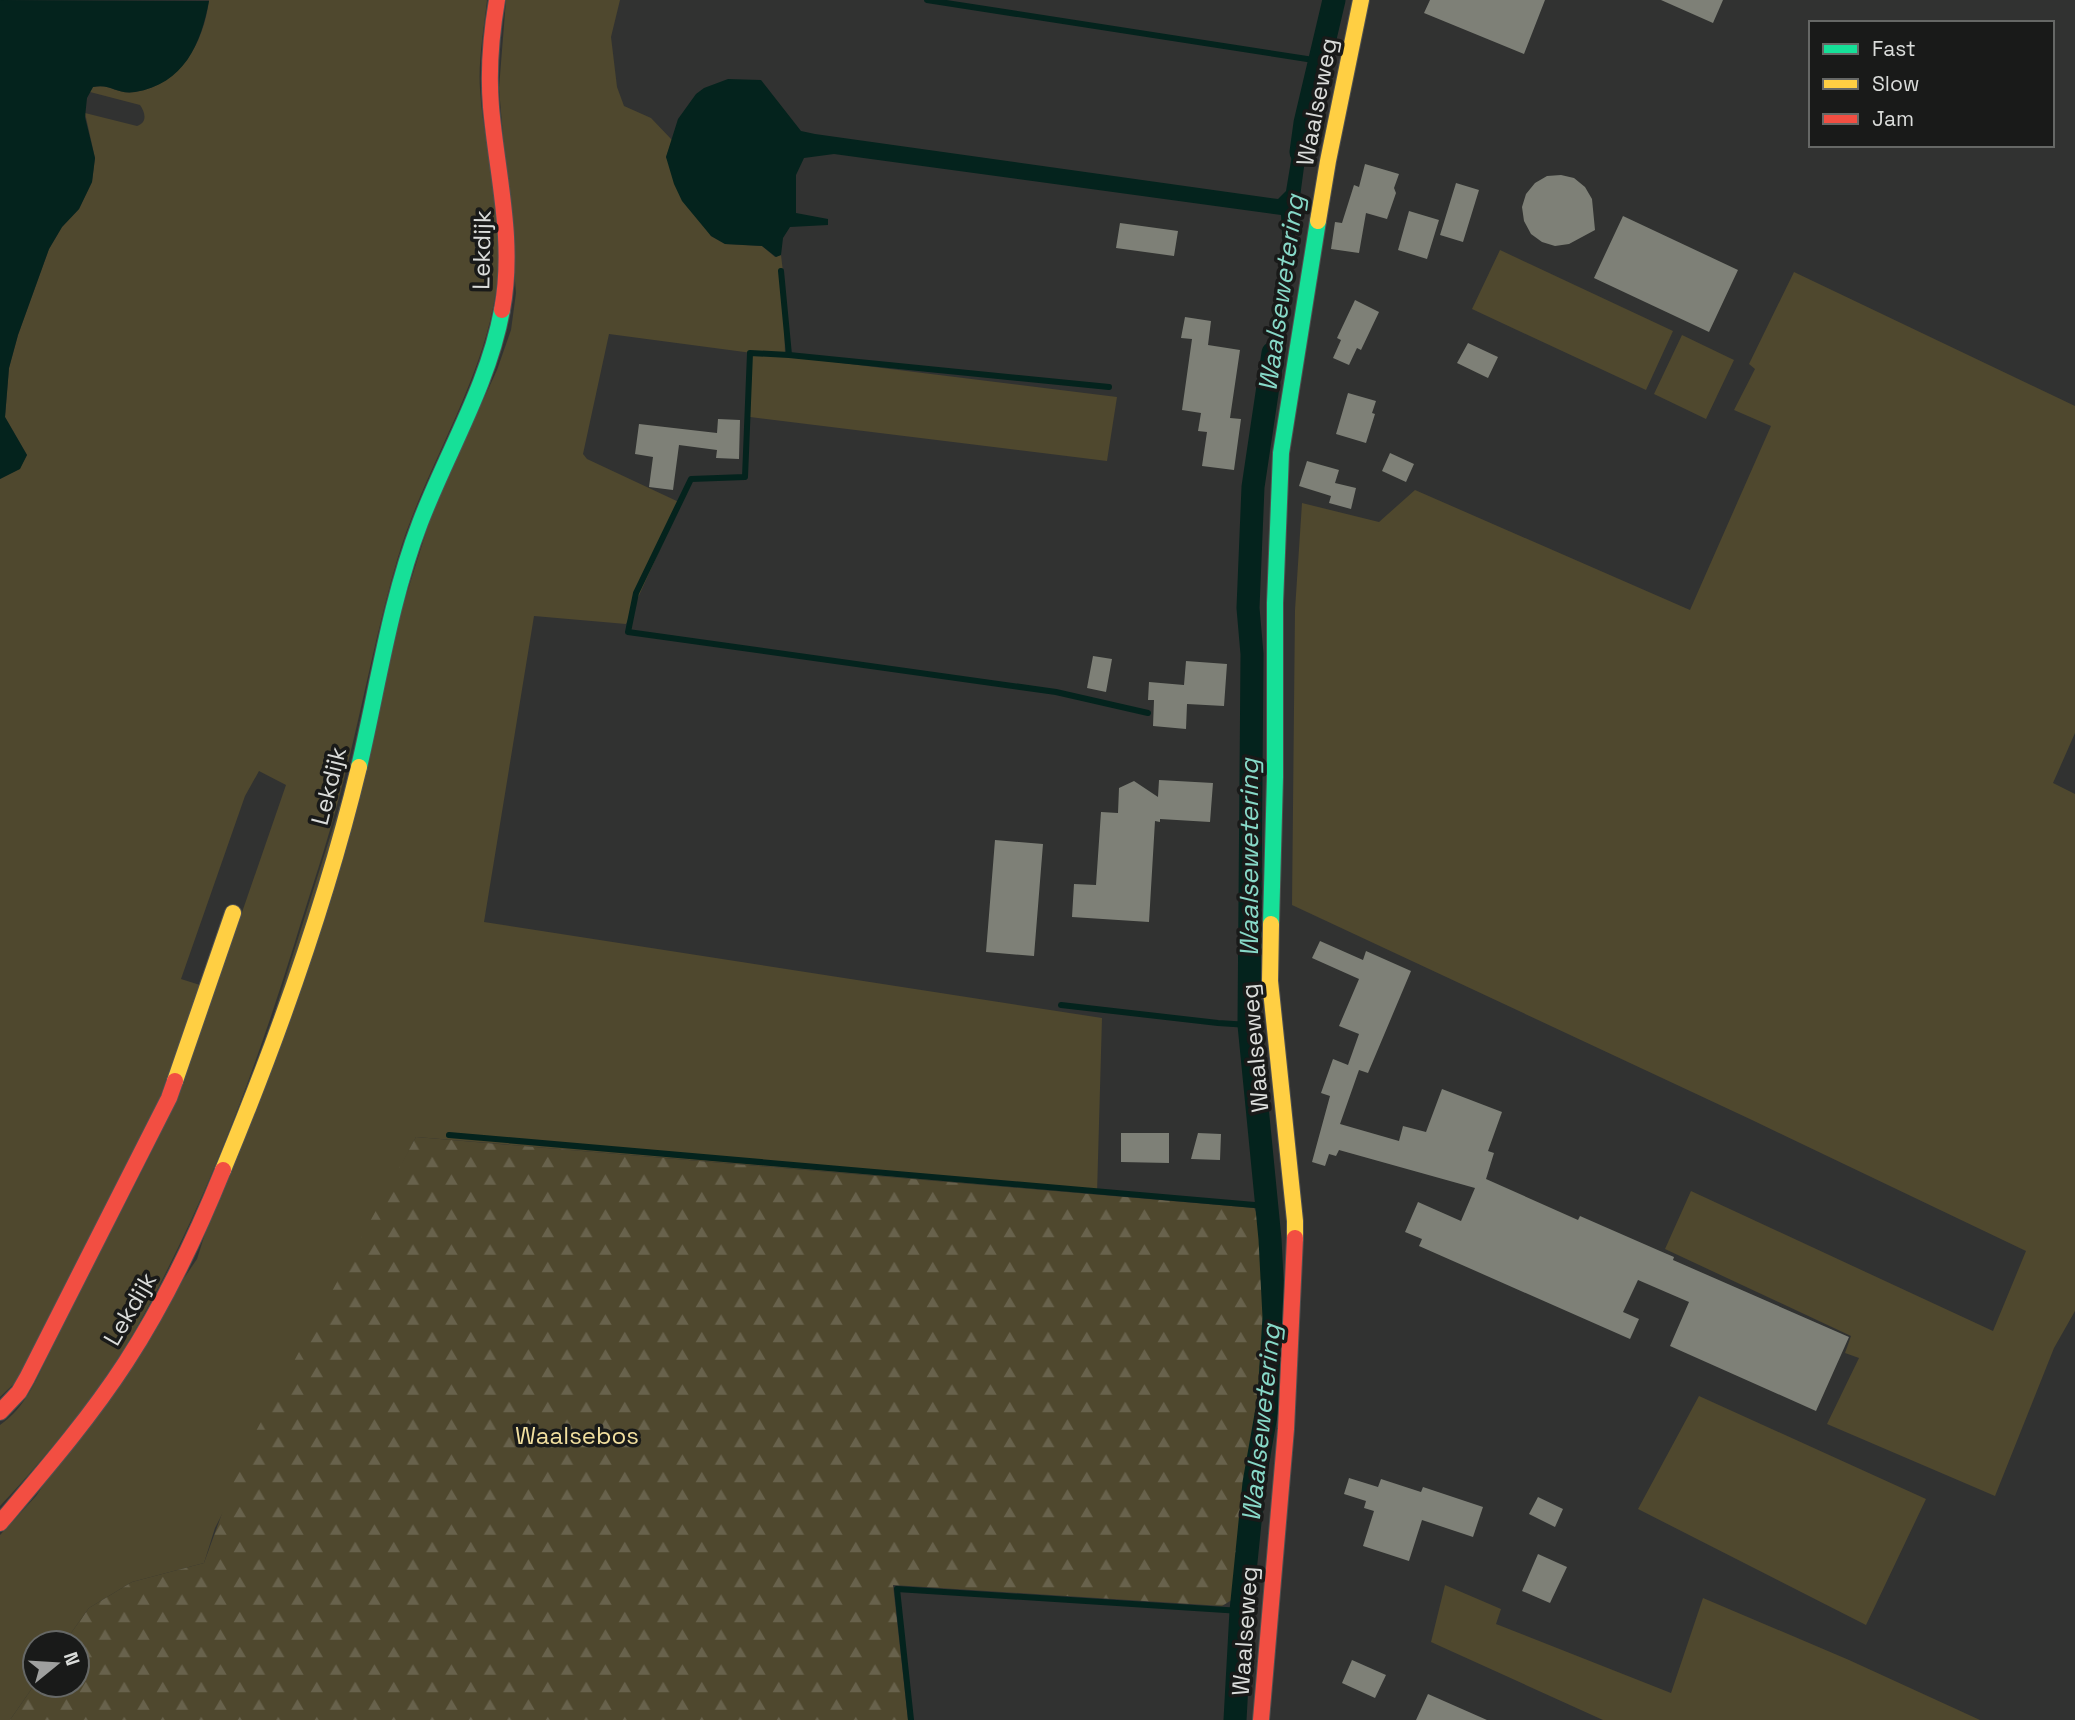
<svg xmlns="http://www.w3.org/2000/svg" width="2075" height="1720" viewBox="0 0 2075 1720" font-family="'Space Grotesk',sans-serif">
	<defs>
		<pattern id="forest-firs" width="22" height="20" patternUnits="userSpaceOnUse" patternTransform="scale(1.75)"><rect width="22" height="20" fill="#4f482e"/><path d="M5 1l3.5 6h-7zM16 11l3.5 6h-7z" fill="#68624c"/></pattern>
	</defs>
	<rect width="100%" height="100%" fill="#313231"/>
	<path fill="#4f482e" d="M209,0h278c-3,29 -9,60 -7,89 2,38 12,75 17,113 4,29 3,60 -1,89 -14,94 -71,176 -98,266 -23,78 -37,159 -58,237 -13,50 -30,99 -45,148 -42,135 -91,267 -161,390 -36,62 -85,122 -134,174v-81c26,-18 36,-45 50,-74 9,-19 19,-38 28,-57 35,-68 72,-135 103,-205l105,-304 -27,-14 -14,25 -64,183 19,6 -44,124 -137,270 -19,18v-918l19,-10 8,-14 -22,-38 4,-49 9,-33 31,-86 13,-22 17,-18 13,-27 3,-24 -10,-45 52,13c11,-4 8,-14 3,-21l-50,-13 3,-5c18,-4 24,8 42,5 46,-7 69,-50 74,-92z
		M506,0h114l-9,37 6,50 7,19 27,12 21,22 -6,17 45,79 14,8 37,2 13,11 6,-2 2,17 2,84 332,41 -10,64 -357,-44 2,-64 -143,-19 -26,120 4,5 94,44 -55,121 -92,-8 -50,306 618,96 -5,176 -681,-57 -201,391 -11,35 -72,19 -43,26 -25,35h-29v41l-25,36h-10v-185l36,-39 161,-237 237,-752 63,-137 14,-40 5,-37 -17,-205z
		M1500,250l173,81 -27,59 -174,-81z
		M1794,272l281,134v327l-22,50 22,11v517l-21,37 -59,148 -168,-72 32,-66 -14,-5 6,-17 -186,-87 26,-58 302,140 33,-80 -274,-131 -460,-215 3,-295 7,-107 77,19 36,-32 275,120 81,-184 -37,-16 21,-41 -6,-5z
		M1682,335l52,25 -28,59 -52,-25z
		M1699,1396l227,103 -60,126 -228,-116z
		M1445,1585l56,24 -5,15 175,69 32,-95 146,62 131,60h-377l-172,-78z"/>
	<path fill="url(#forest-firs)" d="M416,1137l838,71 7,13 7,84 -6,85 -15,72 -12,136 -13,8 -329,-21 15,135h-898l25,-36 42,1v-42h-13l25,-35 43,-26 72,-19 40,-110z"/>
	<path fill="#04231d" d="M0,0l209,1c-8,43 -25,83 -74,91 -18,3 -24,-9 -42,-5l-6,11 -2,19 10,41 -3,24 -13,27 -17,18 -13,22 -31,86 -9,33 -4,49 22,38 -7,14 -20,10z
		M728,79l33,1 40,51 14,3 463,65 8,-8 13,-78 10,17 -23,171 -17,99v-58l14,-92 -2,-35 -447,-61 -30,4 -8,17v38l32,6v6l-38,2 -7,11 -2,17 -5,2 -14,-11 -37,-2 -14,-8 -29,-35 -8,-17 -8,-27 12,-38 18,-25 8,-6z"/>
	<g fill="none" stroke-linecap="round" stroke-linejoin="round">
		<path stroke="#04231d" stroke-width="6" d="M927,0l393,61
			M781,271l8,84 -39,-2 -5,124 -54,2 -55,114 -8,39 428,60 92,21
			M789,355l320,32
			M1061,1005l157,18 31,2
			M449,1135l817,71
			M911,1720l-14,-131 344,22"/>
		<path stroke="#04231d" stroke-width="23" d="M1301,152l4,-29 29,-123
			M1235,1720l6,-109 13,-128 15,-85 5,-81 -4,-78 -21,-214 3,-371 -4,-46 5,-121 20,-134"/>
	</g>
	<path fill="#7e8077" d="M1430,0h115l-21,54 -100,-41z
		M1661,0h62l-10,23z
		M1365,164l34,10 -5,14 2,5 -9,26 -21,-6 -7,40 -28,-4 4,-27 7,1 12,-38 5,2z
		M1561,175l13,3 11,9 7,12 3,31 -26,14 -14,2 -13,-4 -11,-8 -7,-13 -2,-14 4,-13 9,-11 12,-7z
		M1456,183l23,7 -16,52 -23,-7z
		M1409,211l30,9 -12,39 -29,-9z
		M1623,216l115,54 -29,62 -115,-54z
		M1120,223l58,8 -4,25 -58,-8z
		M1355,300l24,12 -18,38 -4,-2 -8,17 -16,-7 8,-18 -4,-2z
		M1185,317l26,4 -3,24 32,5 -10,68 11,1 -7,51 -32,-4 5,-34 -9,-1 3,-18 -19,-3 10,-71 -11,-1z
		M1468,343l30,14 -10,21 -31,-15z
		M1348,393l28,8 -4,12 3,1 -9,29 -30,-9z
		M718,419l22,1 -1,39 -23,-1 1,-8 -38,-5 -6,45 -24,-3 4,-30 -18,-3 4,-30 78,9z
		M1390,453l24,11 -8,18 -24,-11z
		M1307,461l32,9 -4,13 21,5 -5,21 -22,-6 2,-7 -32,-10z
		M1093,656l19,3 -6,33 -19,-4z
		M1186,661l41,3 -3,42 -37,-2 -1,25 -33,-3 1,-26h-6l1,-18 35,3z
		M1159,780l54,3 -3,39 -50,-3v3l-5,-1 -6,101 -77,-5 2,-33 22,1 5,-73 17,1 1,-25 15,-7 24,16z
		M995,840l48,4 -9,112 -48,-4z
		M1320,941l43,19 3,-9 45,20 -43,102 -9,-3 -19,54 59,17 4,-15 23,6 16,-43 60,23 -14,39 6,2 -8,26 92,41 2,-4 80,35 14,6 -1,3 176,77 -33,74 -146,-65 19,-44 -51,-22 -15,32 16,7 -9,20 -211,-93 3,-7 -17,-7 13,-30 43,19 14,-33 -136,-38 -3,6 -7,-2 -4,12 -13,-4 18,-66 -9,-3 12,-34 15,6 11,-31 -20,-8 20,-47 -47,-21z
		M1121,1133h48v30l-48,-1z
		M1198,1133l23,1 -1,26 -29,-1z
		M1349,1478l29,9 3,-8 40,13 2,-5 60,20 -10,30 -51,-17 -13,41 -46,-15 11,-35 -10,-3 2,-7 -22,-7z
		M1538,1497l25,12 -8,18 -26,-13z
		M1538,1554l29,13 -17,36 -28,-12z
		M1352,1660l34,15 -11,23 -33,-15z
		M1428,1694l59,26h-71z"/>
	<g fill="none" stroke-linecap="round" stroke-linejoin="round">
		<g stroke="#505150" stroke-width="18">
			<path id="fast" d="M359,767c19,-81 31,-166 61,-244 27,-71 68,-137 82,-213
				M1271,924l4,-147v-174l6,-150 37,-232"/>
		</g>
		<g stroke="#505150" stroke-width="18">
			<path id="slow" d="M1318,221l10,-60 33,-161
				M1271,924l-1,57 25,240v17
				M175,1081l58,-168
				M223,1170c54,-130 103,-266 136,-403"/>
		</g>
		<g stroke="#505150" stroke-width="18">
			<path id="jam" d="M497,0c-6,35 -9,71 -6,107 6,68 24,134 11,203
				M0,1412l19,-20 8,-14 142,-280 6,-17
				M0,1523c44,-52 89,-104 126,-161 39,-60 70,-125 97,-192
				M1261,1720l25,-291 9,-191"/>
		</g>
		<use href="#fast" stroke="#16e098" stroke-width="16"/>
		<use href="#slow" stroke="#ffcf43" stroke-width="16"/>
		<use href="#jam" stroke="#f24e42" stroke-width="16"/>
	</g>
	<g text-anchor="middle" stroke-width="7" stroke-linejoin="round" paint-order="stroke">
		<g font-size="24" fill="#dadcda" stroke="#191a19">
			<text transform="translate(1317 102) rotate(-79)" y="8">Waalseweg</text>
			<text transform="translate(482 250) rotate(-89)" y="8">Lekdijk</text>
			<text transform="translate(329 786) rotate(-76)" y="8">Lekdijk</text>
			<text transform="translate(1255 1048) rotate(-95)" y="8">Waalseweg</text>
			<text transform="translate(130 1309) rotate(-60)" y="8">Lekdijk</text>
			<text transform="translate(1245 1631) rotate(-86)" y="8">Waalseweg</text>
		</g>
		<g font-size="24" fill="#f1df9f" stroke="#191a19">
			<text x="577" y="1444">Waalsebos</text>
		</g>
		<g font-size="26" font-style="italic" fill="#87d9c8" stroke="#191a19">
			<text transform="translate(1281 293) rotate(-82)" y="9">Waalsewetering</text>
			<text transform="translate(1249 858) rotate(-90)" y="9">Waalsewetering</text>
			<text transform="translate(1261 1423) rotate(-84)" y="9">Waalsewetering</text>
		</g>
	</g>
	<rect x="1809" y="21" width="245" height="126" fill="#191a19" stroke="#666866" stroke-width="2"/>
	<rect x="1823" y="44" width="35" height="10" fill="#16e098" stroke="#666866" stroke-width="2"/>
	<text x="1872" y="56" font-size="21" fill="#dadcda">Fast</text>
	<rect x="1823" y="79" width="35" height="10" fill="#ffcf43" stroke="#666866" stroke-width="2"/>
	<text x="1872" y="91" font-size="21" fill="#dadcda">Slow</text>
	<rect x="1823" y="114" width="35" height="10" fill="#f24e42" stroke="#666866" stroke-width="2"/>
	<text x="1872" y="126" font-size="21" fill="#dadcda">Jam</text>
	<g transform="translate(56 1664) rotate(72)"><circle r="33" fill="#191a19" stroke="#666866" stroke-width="2"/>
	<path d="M0-5L12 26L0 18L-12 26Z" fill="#9fa09f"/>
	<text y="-10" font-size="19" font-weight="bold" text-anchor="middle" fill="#dadcda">N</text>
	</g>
</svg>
